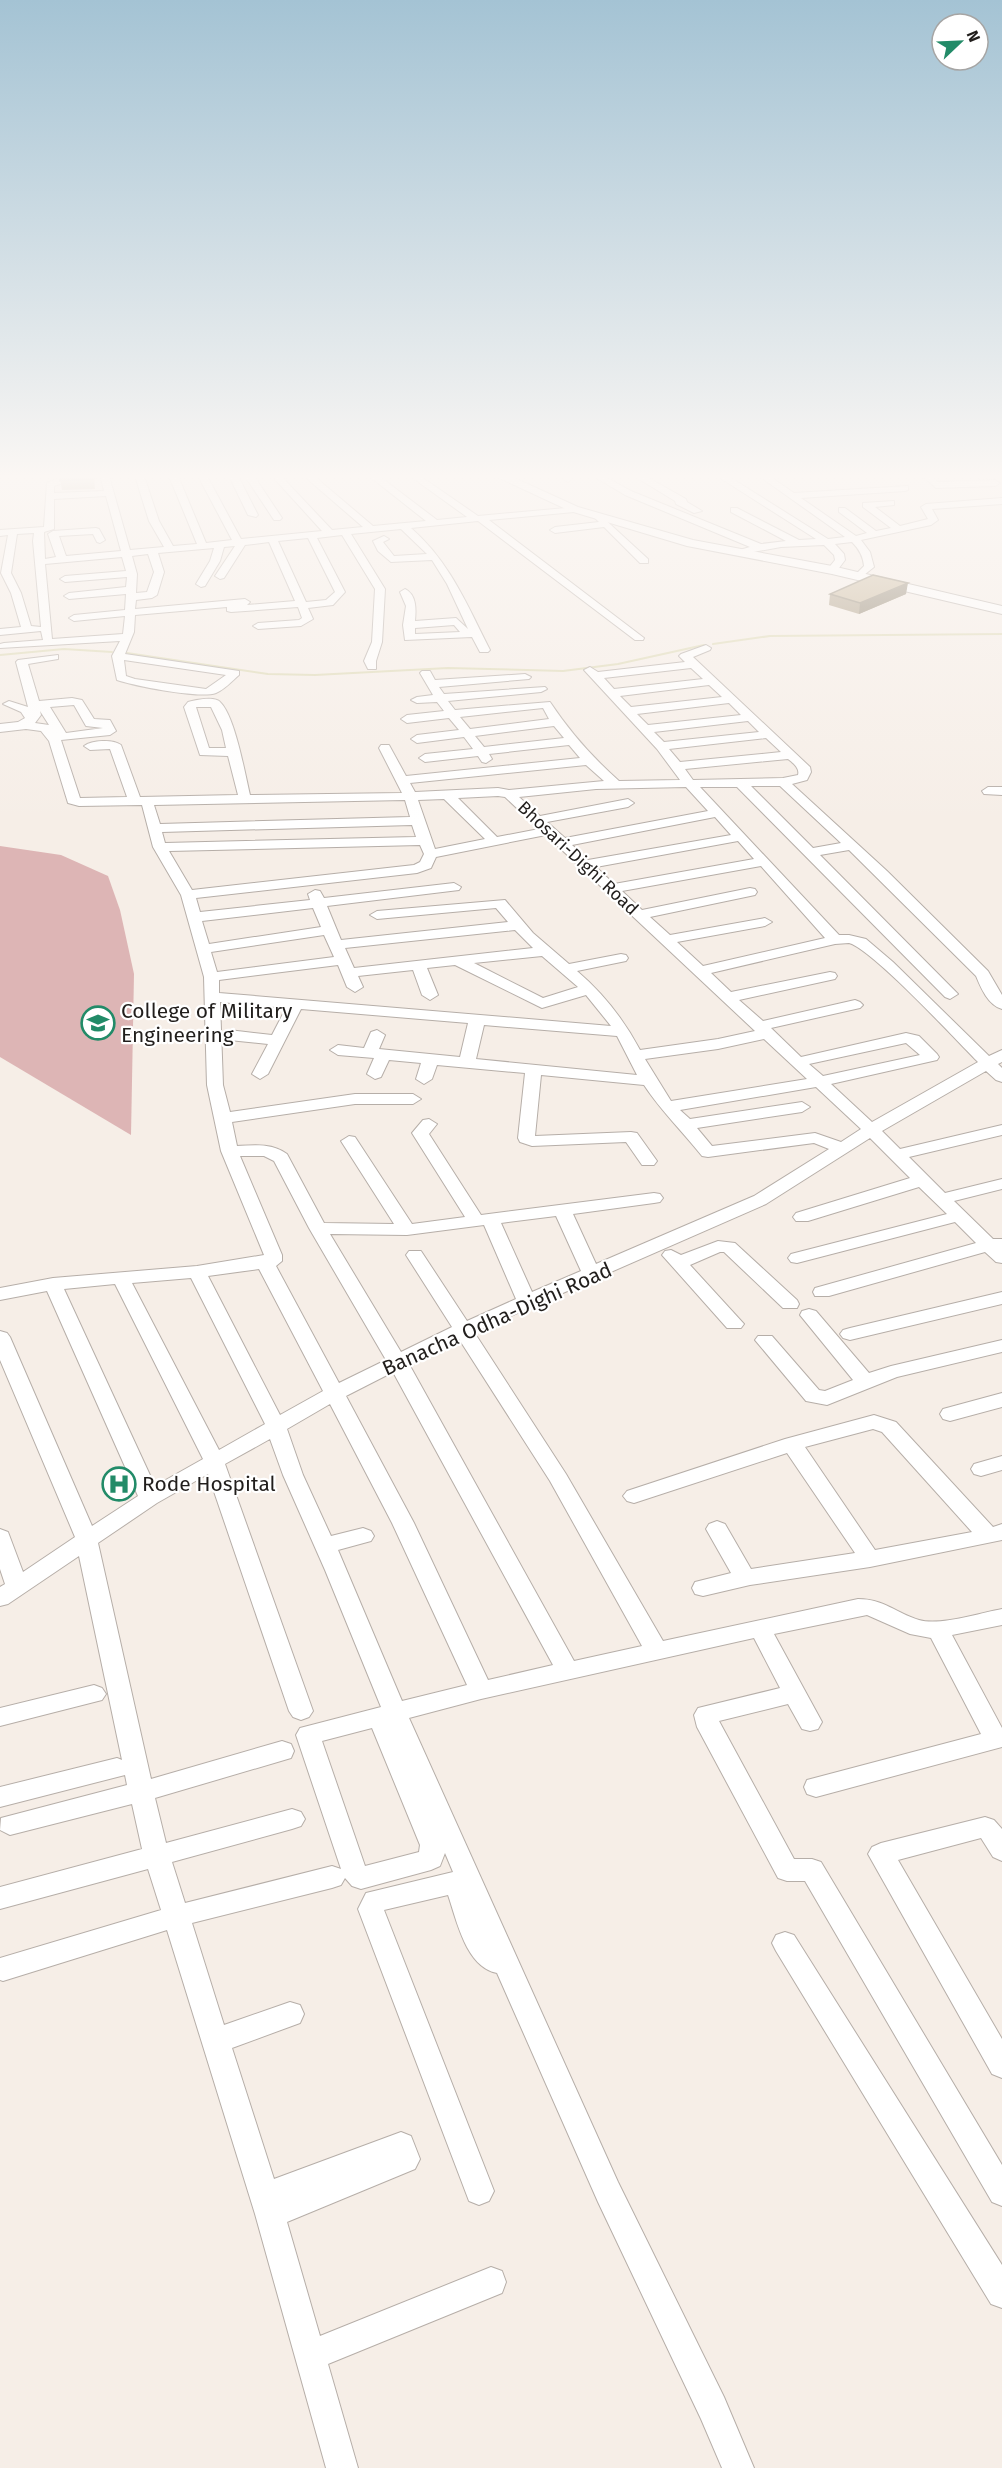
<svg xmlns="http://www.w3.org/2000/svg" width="1002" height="2468" viewBox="0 0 1002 2468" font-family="'Fira Sans',sans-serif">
	<rect width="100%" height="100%" fill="#f6eee7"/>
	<path fill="#ddb5b5" d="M0,846l61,9 47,21 12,34 14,64 -3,161 -131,-78z"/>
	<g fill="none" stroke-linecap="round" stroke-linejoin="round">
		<path stroke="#dedab6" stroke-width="2" d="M713,644l57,-8 232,-2
			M127,653l141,21 47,1 133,-7 115,3 55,-7 86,-19
			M0,655l64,-6 48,3"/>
		<g stroke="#b6aea8" stroke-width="2">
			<path id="minor" d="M85,476l4,3 -1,2 -28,3 -6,2v7l50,-2 -3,-14 8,-1 21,74 34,-3 -15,-26 -14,-45h9l15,45 14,25 24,-2 -28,-68h9l28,67 26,-3 -34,-64h9l34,63 81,-8 -50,-55h9l51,54 31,-3 -59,-51h10l59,50 53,-5 -57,-45h10l58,44 30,-3 -57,-41h10l58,40 99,-9 2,2 -5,3 -85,8 155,118 -1,2h-8l-157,-119 -67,7c39,34 56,77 79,122l-2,2h-8l-8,-15 -67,3 -2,-15 3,-19 -6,-14 5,-3c12,6 11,21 10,32l41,-3 12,11 -21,-45 -15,-24 -41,2 -13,-11 -5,-10 11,-5 5,3 -6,3 11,14 33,-2 -26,-25 -50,5 34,55 -3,53 -6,19v8h-8l-4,-8 8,-19 3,-53 -33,-54 -25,3 28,54 -12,13 -25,3 5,11 -12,7 -43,3 -5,-3 5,-3 41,-3 3,-2 -4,-11 -67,5 -4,-1v-4l-92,8 -1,17 -9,22 114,17v4c-7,6 -15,15 -23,18 -16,6 -81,-7 -99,-13l-5,-24 8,-15 -120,7v-4l4,-1 39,-3 -2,-9 -41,4v-6l21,-2 -10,-34 -10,-20 7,-38 -8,1v-6l44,-3 3,-44 11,-5zM106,496l15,55 -55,5 -7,-20 34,-2 4,8 3,1 5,-3 -6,-11 -3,-1 -43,3 -5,3 8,23 -11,2 -1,-27 10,-3v-30zM34,533l-1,8 8,86 -10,-1 -10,-33 -10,-20 6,-39zM308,538l27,54 -9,8 -20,2 -28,-61zM269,542l26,59 -48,4 3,-3 -5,-3 -110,10 1,-9 16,-2 5,-3 7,-23 -6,-19 56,-5 -4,13 -14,23 5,3 4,-1 15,-25 4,-14 11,-1 -20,30 5,3 4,-1 21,-33zM148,554l6,18 -7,20 -11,1 1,-19 -5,-18zM122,557l4,14 -61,5 -5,3 5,3 62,-5 -1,10 -57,6 -5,3 5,3 57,-5 -1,16 -51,5 -5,3 5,3 51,-5 -2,18 -71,5 -7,-75zM454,625l6,7 -45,2v-6zM124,660l102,15 -20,14 -71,-10 -9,-3z
				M229,476h9l20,39 -2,2 -8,-2z
				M245,476h9l28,42 -2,2h-6z
				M560,476h10l2,3 -4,3z
				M593,476h11l27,15 130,53 25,-3 -55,-29v-4h6l62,32 17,-1 -99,-63h11l100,63 17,-2 -86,-61h10l25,17 114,-7v4l-3,1 -104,7 55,38 11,-3 -28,-21v-4h6l31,23 15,-3 -28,-21v-4l31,-2v4l-19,2 25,19 28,-7 -7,-12 5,-3 76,-6v6l-70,5 6,11 -7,5 -70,15 9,12 4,15 -15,12 -5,-3 10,-10c-1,-10 -5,-17 -12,-24l-17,2 9,10 1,6 -9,12 -4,1 -5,-3 8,-10 -1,-5 -10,-10 -43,2 -45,8v-4l14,-4 -125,-52z
				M634,476h11l41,23 1,3 15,9 -8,2 -18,-9 -1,-3z
				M923,476h9l6,6 57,-2 5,3 -5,3 -59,2z
				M599,514l49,45v4h-8l-36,-36 -49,6 -5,-3 5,-3 44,-5 -5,-5z
				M706,645l5,3 -1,2 -17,7 117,110 1,5 -4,8 -15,4 95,87 101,100 14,24v14c-14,-4 -21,-21 -26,-33l-127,-126 -29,5 138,139 -8,5 -5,-2 -208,-210h-37l139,148h10l17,4 27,23 96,94 13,-6v12l-4,2 4,4v14l-6,-2 -10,-9 -104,60 18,18 102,-24v10l-93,22 36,36 57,-14v10l-48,12 39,38h9v24l-6,-1 -11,-10 -156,44h-14l-2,-4 2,-4 161,-45 -21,-21 -158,41 -6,-1 -3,-4 3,-4 156,-40 -28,-27 -111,34h-12l-3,-4 3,-4 114,-35 -40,-40 -104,66 -292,128 92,142 97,167 195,-42c26,0 38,14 61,21 21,6 61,-7 83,-11v16l-50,10 50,93v19l-186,50 -9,-3 -3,-7 3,-7 174,-46 -50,-96 -21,-4 -43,-19 -93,19 48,88 -4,7 -8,2 -8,-2 -14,-25 -69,17 75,138h18l9,3 181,303v41l-10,-4 -187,-321h-18l-9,-3 -81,-151 -3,-12 4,-7 82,-20 -26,-50 -273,61 -72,19 209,464 106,215 30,71h-32l-21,-49 -103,-217 -101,-229c-31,-6 -40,-52 -49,-78l-64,15 110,281 -5,10 -10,4 -10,-4 -111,-292 8,-16 87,-21 -8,-19 -5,13 -9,4 -70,19 -9,-3 -7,-8 -4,7 -9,3 -140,35 32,102 66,-23 10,3 4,9 -4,9 -68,25 42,131 127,-47 10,4 9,23 -5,10 -128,53 33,114 171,-69 11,4 4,11 -4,11 -174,71 30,104h-32l-71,-254 -88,-284 -164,51 -3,-1v-22l161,-48 -13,-41 -148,40v-22l142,-38 -10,-45 -122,31 -10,-5 1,-12 126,-33 -2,-10 -125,32v-20l117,-29 5,2 -43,-204 -71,48 -8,2v-19l5,-3 -5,-15v-40l8,3 15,40 52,-35 -75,-177v-29l7,2 3,4 82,189 46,-30 -91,-205 -47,9v-12l53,-10 144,-12 67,-11 -43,-104 -14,-66 -3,-108 -23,-82 -28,-48 -11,-42 -63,1 -11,-3 -19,-62 -8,-10 -15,-2 -26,3v-8l18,-2 7,-4 -4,-6 -18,-8 6,-3 19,6 -12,-45 2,-2 40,-5v4l-30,5 11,37 33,-3 10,2 12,19 16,1 6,11 -6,4 -49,5 19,58 47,-1 -17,-48 -20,1 -6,-4c8,-6 29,-7 37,-1l19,52 98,-2 -10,-39 -28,-1 -16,-48 4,-5c7,-2 27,-6 32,0 15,14 25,72 30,93l152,-2 -23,-45 2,-3h8l17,31 174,-18 -11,-13 -80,9 3,5 -6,4 -4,-1 -4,-6 -53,6 -6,-4 6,-4 48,-5 -9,-12 -47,6 -6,-4 6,-4 42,-5 -10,-12 -42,5 -6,-4 6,-4 37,-4 -7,-9 -20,1 -6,-3 6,-3 16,-2 -13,-22 2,-2h8l5,9 90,-6 6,3 -2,2 -90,8 5,7 101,-7 2,2 -6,3 -93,9 7,9 95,-8c20,30 42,55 69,79l61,-1 -23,-31 -73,-79 6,-3 8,5 87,-10 -6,-6 2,-2zM691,668l12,11 -89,10 -10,-11zM709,685l13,12 -91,10 -11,-11zM729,703l12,12 -93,10 -11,-11zM74,705l12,21 17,2 -37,5 -16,-26zM196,707h15l11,23 4,18h-17zM543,708l6,11 -79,10 -10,-12zM40,711l9,14 -14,-2 6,-8zM748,721l11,11 -95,10 -10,-10zM554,726l10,12 -80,9 -9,-11zM766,738l15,14 -101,10 -11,-13zM788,759c5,4 12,9 10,16l-15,3 -90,2 -8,-11zM586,765l18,16 -95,9 -11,-2 -83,4 -5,-9zM751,786h29l61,57 -28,5zM686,787l22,24 -143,27 -18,-16 81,-15 6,-4 -6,-4 -88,17 -21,-19 77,-8zM498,796l7,1 34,32 -42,8 -39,-39zM444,799l41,40 -50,10 -17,-49zM405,800l5,17 -250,7 -6,-19zM715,817l16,18 -143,25 -16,-15zM412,825l4,12 -251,6 -3,-11zM546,835l209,196 -37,8 -78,11c-16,-30 -36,-56 -63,-79l49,-10 2,-3 -2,-3 -5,-1 -52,10 -36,-31 -28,-33 -128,11 -7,4 7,4 119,-11 12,14 -167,18 -14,-34 132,-16 2,-3 -7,-4 -130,15 -4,-7 -5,-1 -7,4 2,6 -110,12 -4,-14 221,-25 14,-5 5,-11zM738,841l16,18 -140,25 -18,-17zM420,845l4,9 -4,8 -6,3 -222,25 -23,-39zM761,866l64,72 -122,28 -26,-24 88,-16 7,-4 -7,-4 -95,17 -20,-18 105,-22 2,-3 -2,-3 -5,-1 -108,22 -20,-19zM313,908l8,19 -112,17 -7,-23zM515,930l18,18 -179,20 -9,-20zM324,935l10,22 -117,15 -6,-20zM849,943c23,6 107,97 129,119l-106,60 -41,-38 106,-24 2,-3 -2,-3 -18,-18 -13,-3 -105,24 -30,-29 89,-20 3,-3 -3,-3 -5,-2 -92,21 -24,-21 96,-21 2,-3 -2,-3 -5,-1 -99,20 -20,-19 124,-29zM542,956l36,31 -35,11 -69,-35zM338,965l9,22 8,5 8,-5 -5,-11 55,-6 9,25 8,5 8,-5 -11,-27 28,-3 87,43 44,-13 25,31 -392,-33v-13zM220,1002l66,6 -14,27 -43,-5 -8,5 8,5 39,4 -16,30 8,5 8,-5 33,-65 167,14 -8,34 -81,-8 6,-14 -8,-5 -6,2 -7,16 -26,-3 -8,5 8,5 36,3 -7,16 8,5 6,-2 8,-17 32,3 -5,16 8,5 8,-5 5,-14 88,8 -7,65 2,4 12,4 94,-4 16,23h12l3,-4 -20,-28 -6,-1 -96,4 6,-61 103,10c17,26 39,47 58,71l6,1 106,-14 15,6 -75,47 -158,68 -23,-50 81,-11 6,-1 3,-4 -3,-4 -6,-1 -173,22 -52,-81 8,-10 -8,-5 -6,1 -11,13 53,84 -53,7 -57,-87 -6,-1 -8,5 53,83 -70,-1 -37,-69c-14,-11 -33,-9 -50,-8l-5,-24 123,-18h58l8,-5 -8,-5h-58l-125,18 -7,-27zM484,1025l133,11 20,39 -161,-16zM764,1039l43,40 -136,22 -26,-42 73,-10zM906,1043l14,12 -97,21 -14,-12zM816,1087l45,42 -20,13 -26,-9 -103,13 -15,-18 105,-16 8,-5 -8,-5 -112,17 -10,-9zM240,1156h24l10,5 35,67 77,132 -47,23 -63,-117 6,-5v-6zM556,1216l25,55 -49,21 -31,-69zM484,1225l32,74 -49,22 -46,-70h-12l-3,4 46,72 -51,25 -71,-118 77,1zM259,1269l64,122 -43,24 -72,-139zM191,1278l74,146 -46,26 -87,-167zM115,1284l88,175 -48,27 -91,-197zM459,1339l91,142 92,165 -68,15 -165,-297zM393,1372l160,293 -65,15 -74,-157 -68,-127zM330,1404l62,119 75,162 -65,16 -64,-151 33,-9 3,-5 -3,-5 -8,-3 -32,8 -28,-61 -16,-46zM270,1439l13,36 42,95 56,137 -81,21 -4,7 45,134 -9,-3 -147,37 -13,-41 120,-33 9,-3 4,-7 -4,-7 -9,-3 -126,34 -11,-45 136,-40 3,-7 -3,-7 -9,-3 -131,38 -53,-236 59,-40 51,-29 81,237 4,6 8,3 8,-3 4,-6 -88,-247zM372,1728l48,117 -1,7 -54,14 -43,-125z
				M988,787h14v8l-18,-1 -2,-3z
				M718,1241l17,2 62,57 2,4 -2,4h-14l-59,-56h-4l-30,13 54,59 -3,4h-14l-65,-73 3,-4 6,-1 10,5z
				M1002,1292v12l-152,36 -7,-2 -3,-4 3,-4 7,-2z
				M809,1309l7,2 53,62 22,-7 111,-26v12l-105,25 -70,28 -21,-4 -51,-61 3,-4h14l47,54 6,1 28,-11 -53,-65 2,-4z
				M1002,1393v14l-52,14 -7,-2 -3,-5 3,-5z
				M874,1415l22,7 97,105 9,-3v16l-132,27 -120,18 -47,11 -8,-2 -3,-6 3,-6 36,-9 -25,-44 3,-5 8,-3 8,3 26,45 104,-16 -68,-100 -153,50 -7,-2 -4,-5 4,-5 158,-52zM873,1429l9,3 90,100 -97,18 -70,-103z
				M1002,1456v14l-21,6 -7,-2 -3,-5 3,-5z
				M94,1685l8,3 4,6 -4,6 -102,26v-18z
				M985,1817l9,3 8,9v32l-9,-4 -12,-19 -83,22 104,179v39l-10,-4 -124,-220 4,-7 9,-4z
				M785,1932l9,3 208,330v43l-11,-4 -215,-353 -4,-8 4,-8z"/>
		</g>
		<g stroke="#b6aea8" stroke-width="2">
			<path id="major" d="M495,476h15l68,31 115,33 139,26 170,40v8l-170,-40 -145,-28 -117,-35z"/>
		</g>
		<use href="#minor" fill="#fff" fill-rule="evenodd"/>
		<use href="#major" fill="#fff" fill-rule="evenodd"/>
	</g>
	<path fill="#a8987e" d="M94,476l1,13 -33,1 -2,-13z
		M830,594h76l-47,20 -30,-9z"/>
	<path fill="#887c66" d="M908,583l-2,11 -47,20 1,-11z"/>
	<path fill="#c3b192" stroke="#887c66" stroke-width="1.5" d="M65,476h29v3l-34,2v-4z
		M873,575l35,8 -48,20 -30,-9z"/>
	<linearGradient id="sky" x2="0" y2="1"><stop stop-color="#a4c3d4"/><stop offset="0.58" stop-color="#fbf7f4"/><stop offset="1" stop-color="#fbf7f4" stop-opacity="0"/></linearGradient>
	<rect width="1002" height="822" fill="url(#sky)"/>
	<defs>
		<g id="university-ring" transform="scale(1.725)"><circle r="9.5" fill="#fff" stroke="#228b68" stroke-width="1.5"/><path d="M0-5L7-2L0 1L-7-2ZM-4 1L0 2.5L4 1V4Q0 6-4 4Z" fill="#228b68"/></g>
		<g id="hospital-ring" transform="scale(1.725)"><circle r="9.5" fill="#fff" stroke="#228b68" stroke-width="1.5"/><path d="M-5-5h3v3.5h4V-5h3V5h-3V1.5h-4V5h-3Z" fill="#228b68"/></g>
	</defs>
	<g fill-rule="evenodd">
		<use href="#university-ring" x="98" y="1023"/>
		<use href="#hospital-ring" x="119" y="1484"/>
	</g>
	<g text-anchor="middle" stroke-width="4.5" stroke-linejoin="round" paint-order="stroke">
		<g font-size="18" fill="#211e1c" stroke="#fff">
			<text transform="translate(578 858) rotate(43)" y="6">Bhosari-Dighi Road</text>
		</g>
		<g font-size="21" fill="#211e1c" stroke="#fff" text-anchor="start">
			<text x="121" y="1018">College of Military<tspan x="121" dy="24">Engineering</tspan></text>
			<text x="142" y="1491">Rode Hospital</text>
		</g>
		<g font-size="21" fill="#211e1c" stroke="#fff">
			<text transform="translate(497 1319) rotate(-24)" y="7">Banacha Odha-Dighi Road</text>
		</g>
	</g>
	<g transform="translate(960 42) rotate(67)"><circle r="28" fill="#ffffff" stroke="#a6a5a4" stroke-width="1.5"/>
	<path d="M0-4.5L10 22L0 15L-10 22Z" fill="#228b68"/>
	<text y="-9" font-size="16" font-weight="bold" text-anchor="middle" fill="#211e1c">N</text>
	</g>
</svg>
